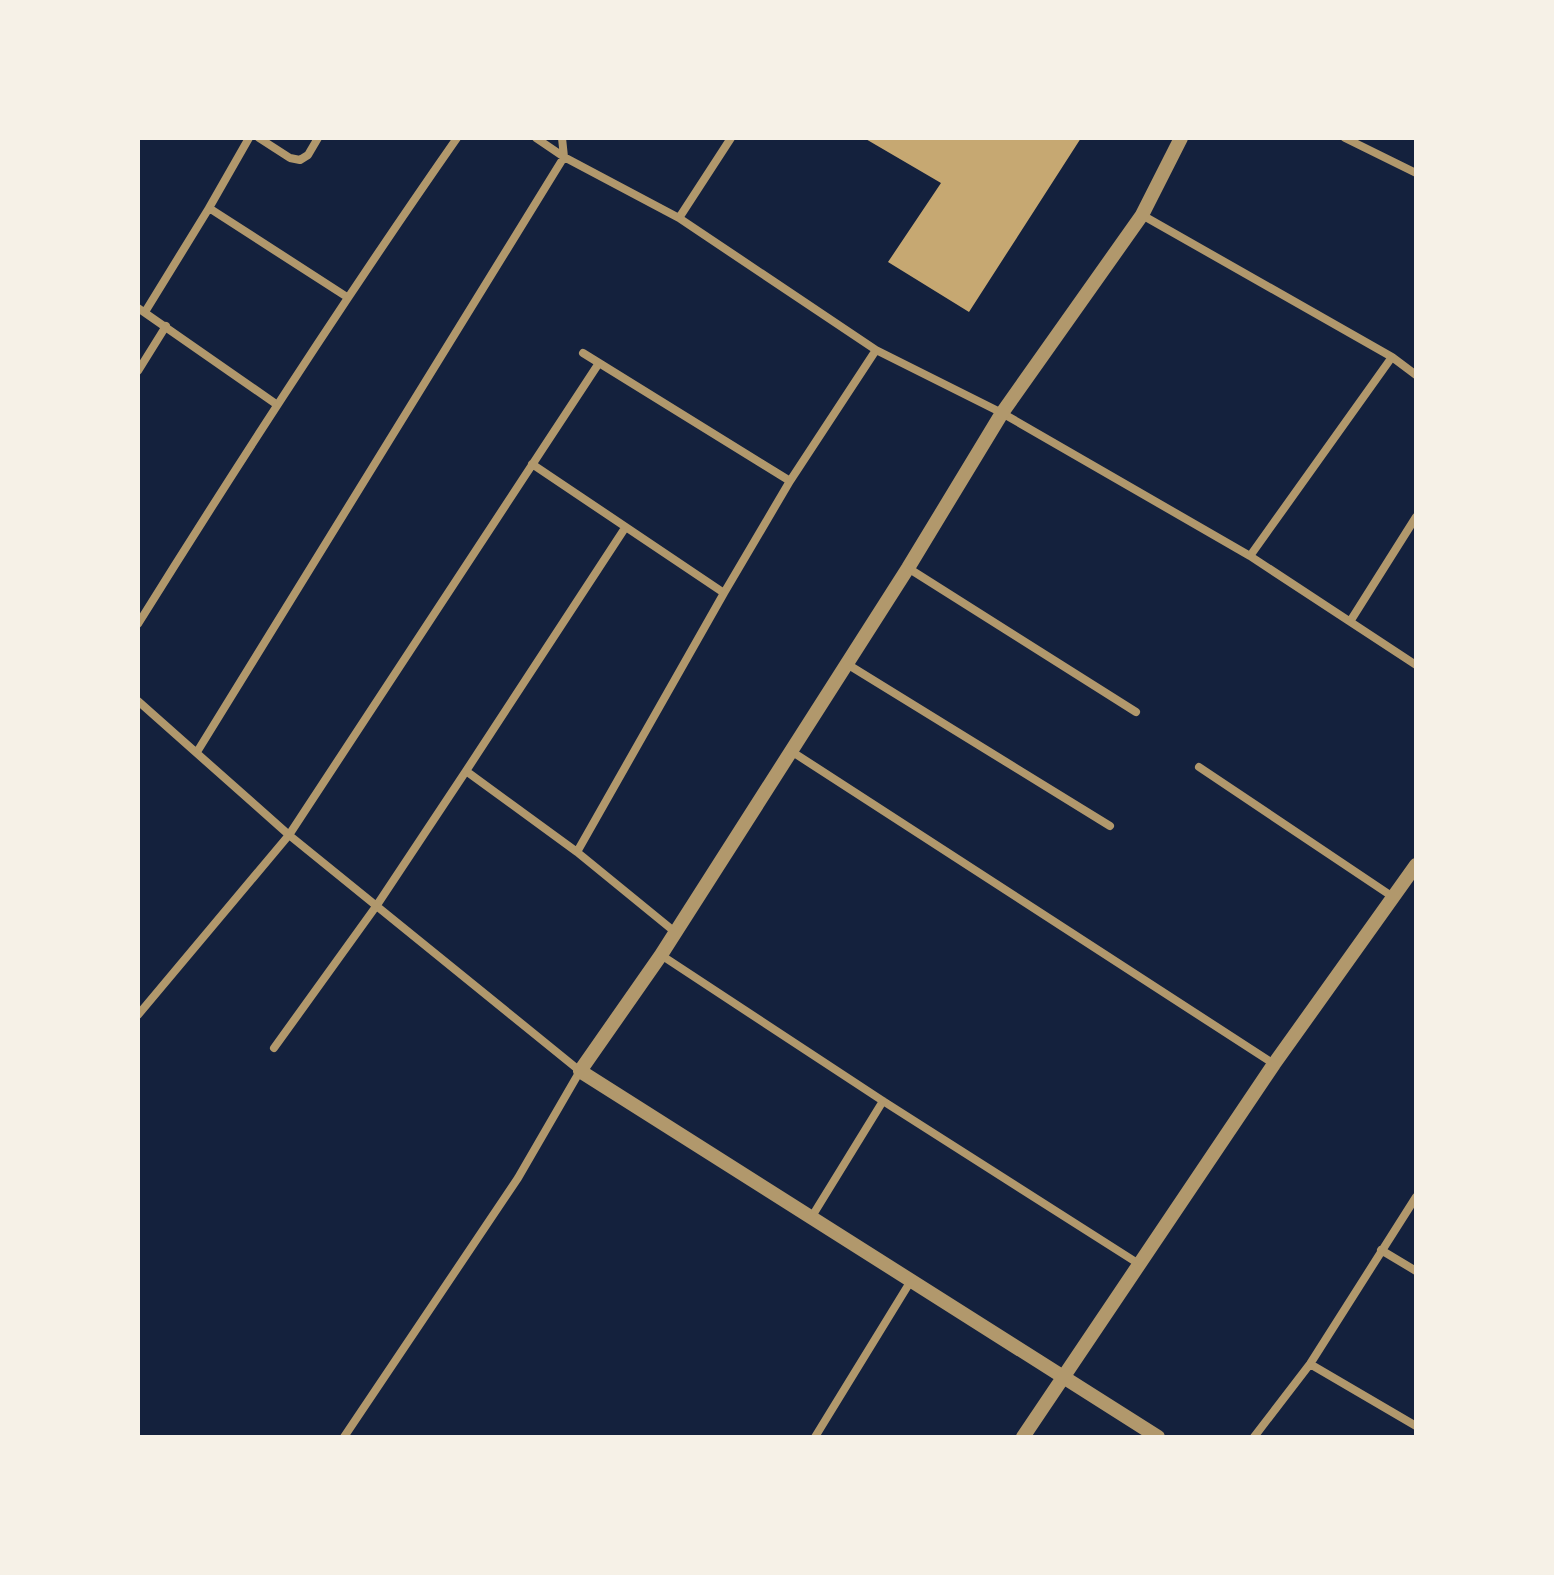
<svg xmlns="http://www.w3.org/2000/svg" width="1554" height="1575" viewBox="0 0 1554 1575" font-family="Karla,sans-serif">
	<rect width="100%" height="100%" fill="#14213d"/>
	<path fill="#c6a872" d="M864,138h217l-112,174 -81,-50 53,-79z"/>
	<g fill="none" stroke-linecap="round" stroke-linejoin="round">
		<path stroke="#b1986c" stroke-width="8" d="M259,138l31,20 10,2 8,-5 10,-17
			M536,138l28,19 115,61 197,132 126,63 248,143 166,109
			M1345,138l71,35
			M209,208l40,-70
			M1142,215l250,142 24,18
			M679,218l52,-80
			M138,308l138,96
			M145,312l64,-104 138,89
			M583,353l207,128 86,-131
			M138,371l28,-45
			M532,464l192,129 66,-112
			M1250,556l142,-199
			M908,568l228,144
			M1351,620l65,-103
			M138,624c103,-165 208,-327 319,-486
			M847,664l263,162
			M138,701l151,134 291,236 -62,107 -174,259
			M791,751l483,313
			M197,752l367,-595 -2,-19
			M1199,767l194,130
			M466,771l159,-243
			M577,852l147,-259
			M661,955l222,146 256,163
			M138,1015l151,-180 310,-472
			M274,1048l103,-143 89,-134 111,81 98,80
			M811,1218l72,-117
			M1381,1250l35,21
			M1310,1364l106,62
			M815,1437l97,-158
			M1254,1437l56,-73 106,-167"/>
		<path stroke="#b1986c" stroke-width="14" d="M1023,1437l251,-373 142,-199
			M1158,1437l-578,-366 81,-116 247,-387 94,-155 140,-198 39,-77"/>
	</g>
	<rect width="1554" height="1575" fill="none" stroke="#f6f1e7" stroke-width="280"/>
</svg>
